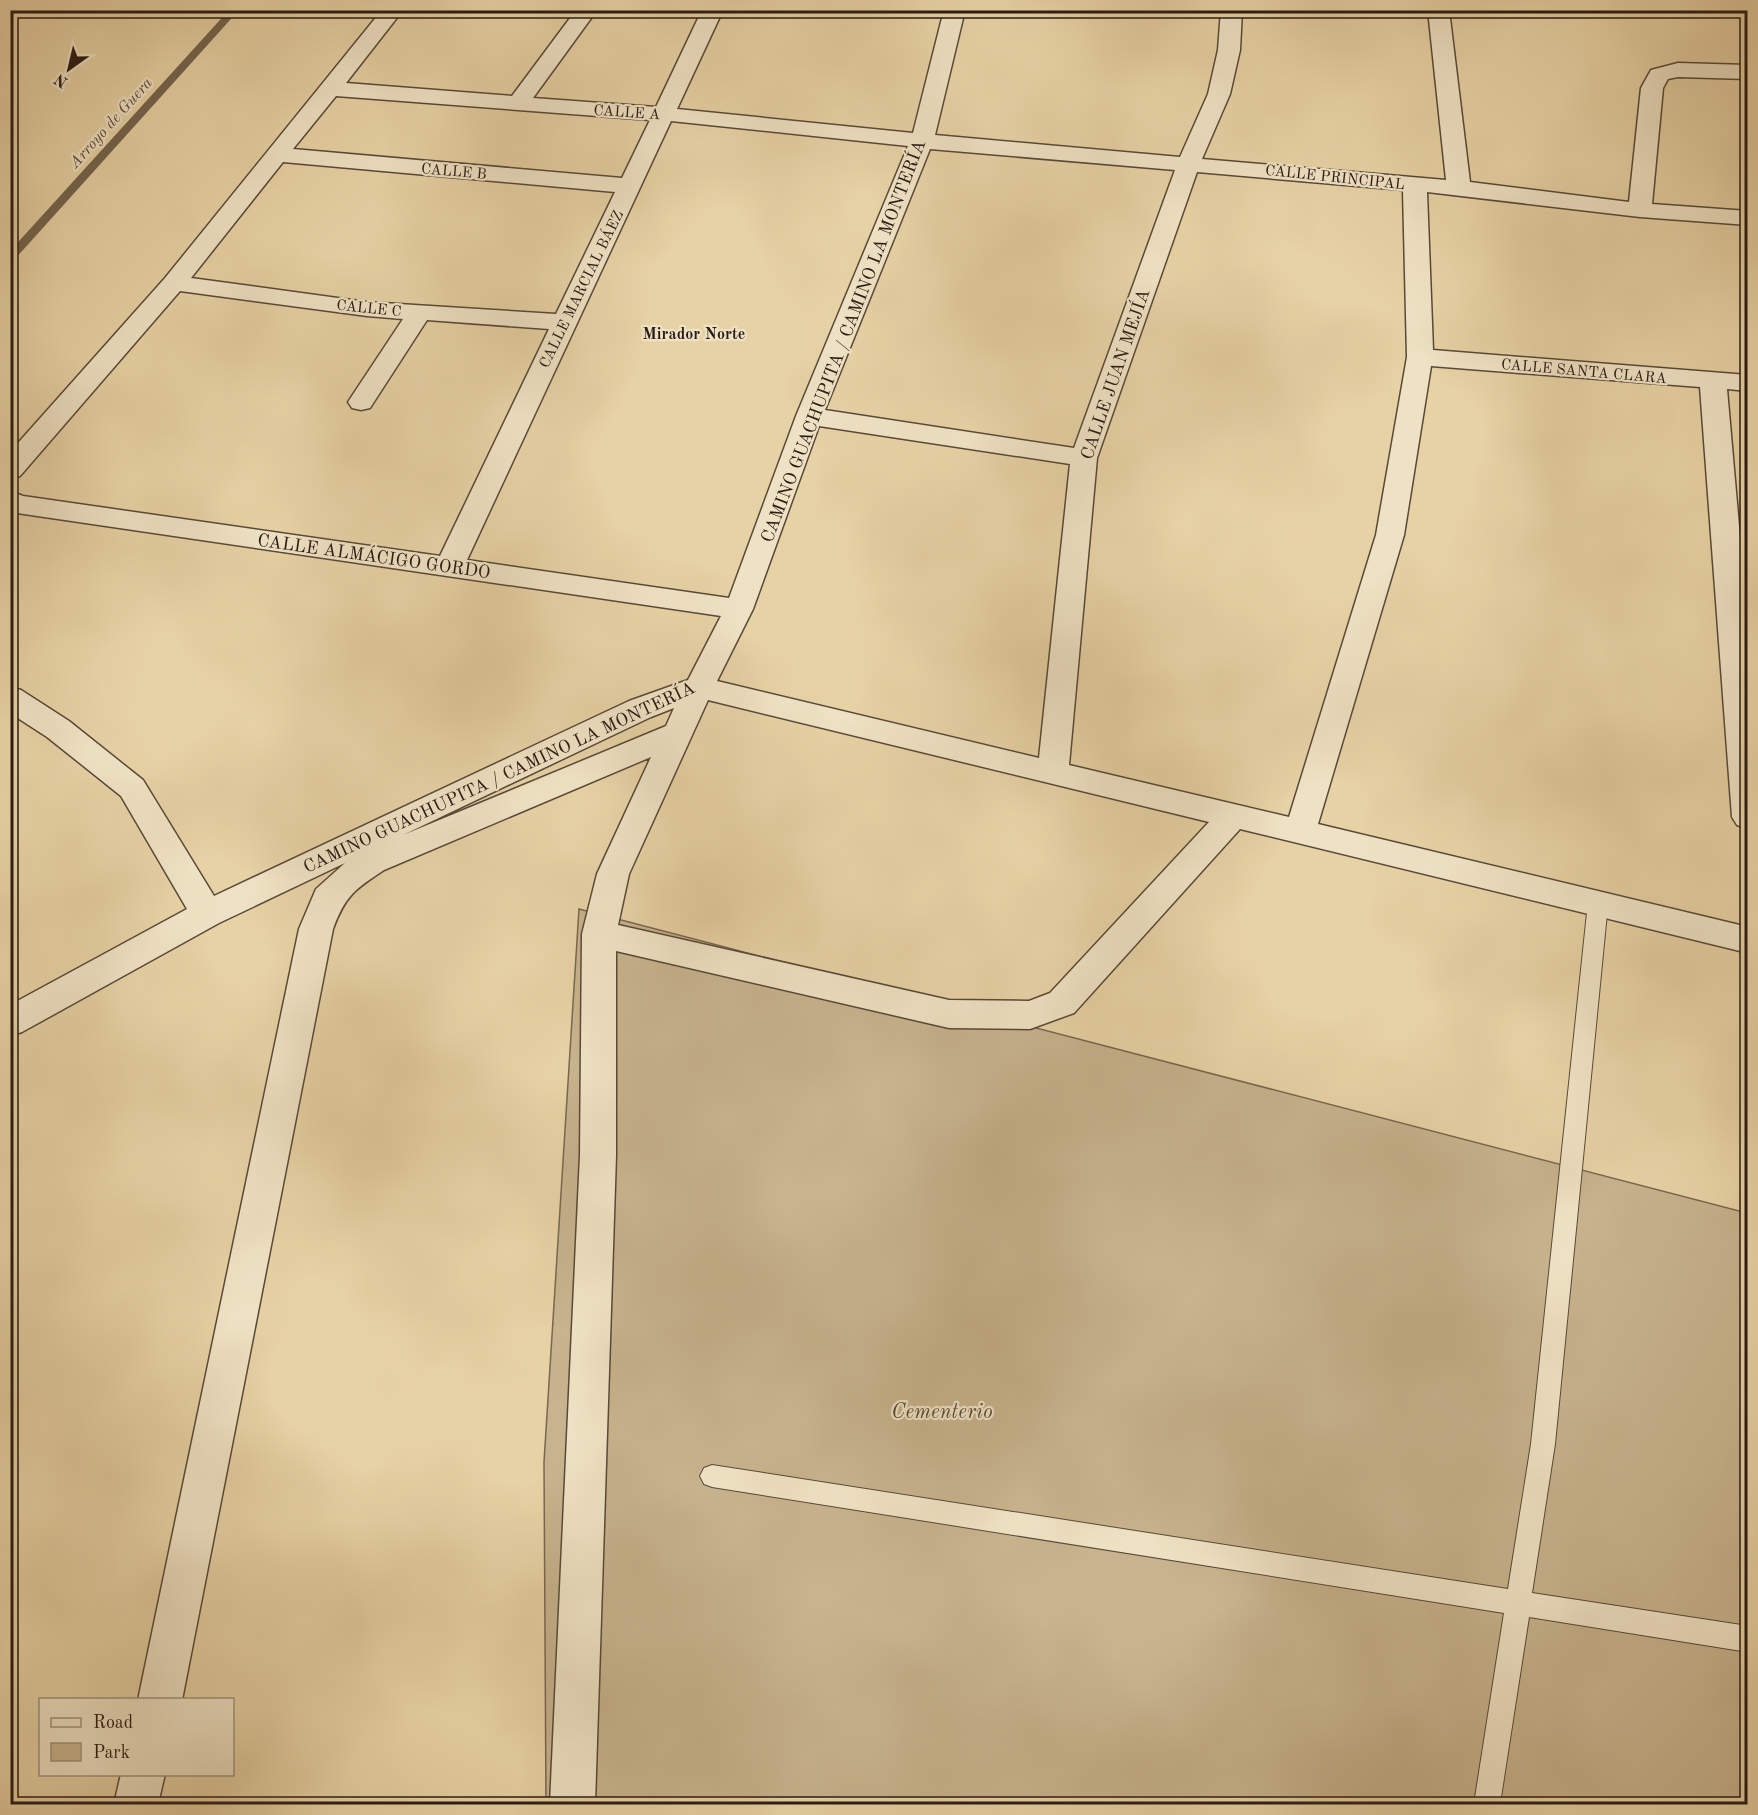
<svg xmlns="http://www.w3.org/2000/svg" width="1758" height="1815" viewBox="0 0 1758 1815" font-family="'Old Standard TT',serif">
	<rect width="100%" height="100%" fill="#e7d2a5"/>
	<filter id="stains"><feTurbulence type="fractalNoise" baseFrequency=".00333" numOctaves="4"/><feColorMatrix values="0 0 0 0 .2 0 0 0 0 .09 0 0 0 0 .02 0 0 0 .5 -.17"/></filter>
	<radialGradient id="worn" r=".72"><stop offset=".6" stop-color="#630" stop-opacity="0"/><stop offset="1" stop-color="#630" stop-opacity=".3"/></radialGradient>
	<path fill="#c7b38d" stroke="#786751" stroke-width="1.5" d="M579,909l1168,304v591h-1201l-2,-342z"/>
	<g fill="none" stroke-linecap="round" stroke-linejoin="round">
		<path fill="#74644e" fill-rule="evenodd" d="M229,10h10l-225,250 -4,1v-10z"/>
		<g stroke="#584939" stroke-width="2">
			<path id="service" d="M1598,895l7,3 3,5 -53,541 -23,149 216,33v26l-219,-35 -29,187h-26l30,-191 -792,-126 -8,-3 -4,-8 4,-8 8,-3 796,124 23,-145 57,-541 3,-5z"/>
		</g>
		<g stroke="#584939" stroke-width="3">
			<path id="minor" d="M382,10h21l-57,73 166,13 64,-86h21l-64,88 123,9 46,-97h21l-46,99 236,24 31,-123h21l-30,125 245,22 28,-63 10,-44 3,-40h21l-2,40 -10,44 -28,65 244,21 -18,-170h21l21,172 159,20 12,-114 10,-18 27,-7 70,2v14l-70,-2 -10,2 -5,9 -11,116 96,7v14l-108,-8 -213,-25 6,158 315,25v16l-21,-2 21,240v200l-11,-4 -5,-8 -32,-430 -269,-21 -27,169 -86,289 430,103v26l-508,-124 -166,184 -44,16 -81,-1 -333,-77v204l-21,649h-45l30,-649 2,-221 15,-60 54,-117 -267,113c-29,19 -39,26 -51,59l-151,771h-44l161,-771 17,-40 29,-26 -126,60 -197,109 -12,4v-31l177,-96 -66,-113 -74,-59 -37,-24v-26l11,3 48,31 74,59 71,116 415,-195 59,-21 33,-64 -711,-104v-21l13,5 417,60 109,-227 -122,-9 -57,88 -9,2 -9,-2 -4,-6 55,-83 -36,-3 -187,-25 -160,185 -10,3v-27l155,-174zM336,96l314,24 -28,58 -329,-29zM671,121l237,25 -112,270 -67,182 -262,-38zM930,149l245,21 -101,278 -249,-38zM283,162l332,30 -59,122 -189,-12 -176,-24zM1197,172l206,18 4,167 -31,178 -87,282 -220,-52 28,-307zM819,426l251,38 -31,294 -322,-77 36,-72zM708,700l501,122 -159,171 -21,8 -80,-1 -331,-75 11,-51zM674,708l-8,18 -263,109 248,-118z
				M121,1774h44l-7,30h-44z"/>
		</g>
		<use href="#service" fill="#efe2c4" fill-rule="evenodd"/>
		<use href="#minor" fill="#efe2c4" fill-rule="evenodd"/>
	</g>
	<g text-anchor="middle" stroke-width="4.5" stroke-linejoin="round" paint-order="stroke">
		<g font-size="15" fill="#291b15" stroke="#efe2c4">
			<text transform="translate(627 112) rotate(4)" y="5">CALLE A</text>
			<text transform="translate(454 171) rotate(5)" y="5">CALLE B</text>
			<text transform="translate(1335 177) rotate(6)" y="5">CALLE PRINCIPAL</text>
			<text transform="translate(581 289) rotate(-64)" y="5">CALLE MARCIAL BÁEZ</text>
			<text transform="translate(369 308) rotate(6)" y="5">CALLE C</text>
			<text transform="translate(1584 371) rotate(5)" y="5">CALLE SANTA CLARA</text>
		</g>
		<g font-size="16" font-style="italic" fill="#5b4b3b" stroke="#efe2c4">
			<text transform="translate(110 122) rotate(-48)" y="6">Arroyo de Guera</text>
		</g>
		<g font-size="16" font-weight="bold" fill="#291b15" stroke="#efe2c4">
			<text x="694" y="339">Mirador Norte</text>
		</g>
		<g font-size="18" fill="#291b15" stroke="#efe2c4">
			<text transform="translate(843 341) rotate(-69)" y="6">CAMINO GUACHUPITA / CAMINO LA MONTERÍA</text>
			<text transform="translate(1115 374) rotate(-71)" y="6">CALLE JUAN MEJÍA</text>
			<text transform="translate(374 556) rotate(8)" y="6">CALLE ALMÁCIGO GORDO</text>
			<text transform="translate(499 777) rotate(-25)" y="6">CAMINO GUACHUPITA / CAMINO LA MONTERÍA</text>
		</g>
		<g font-size="21" font-style="italic" fill="#584939" stroke="#efe2c4">
			<text x="942" y="1418">Cementerio</text>
		</g>
	</g>
	<rect width="1758" height="1815" fill="none" stroke="#e7d2a5" stroke-width="36"/>
	<rect x="12" y="12" width="1734" height="1791" fill="none" stroke="#291b15" stroke-width="3"/>
	<rect x="18" y="18" width="1722" height="1779" fill="none" stroke="#291b15" stroke-width="1.5"/>
	<rect x="39" y="1698" width="195" height="78" fill="#efe2c4" stroke="#a0927e" stroke-width="1.5"/>
	<rect x="51" y="1718" width="30" height="9" fill="#efe2c4" stroke="#a0927e" stroke-width="1.5"/>
	<text x="93" y="1728" font-size="18" fill="#291b15">Road</text>
	<rect x="51" y="1743" width="30" height="18" fill="#c7b38d" stroke="#a0927e" stroke-width="1.5"/>
	<text x="93" y="1758" font-size="18" fill="#291b15">Park</text>
	<g transform="translate(69 69) rotate(214)" stroke="#efe2c4" stroke-width="4.5" paint-order="stroke">
	<path d="M0-4.5L10 22L0 15L-10 22Z" fill="#291b15"/>
	<text y="-9" font-size="16" font-weight="bold" text-anchor="middle" fill="#291b15">N</text>
	</g>
	<rect width="100%" height="100%" filter="url(#stains)"/>
	<rect width="100%" height="100%" fill="url(#worn)"/>
</svg>
